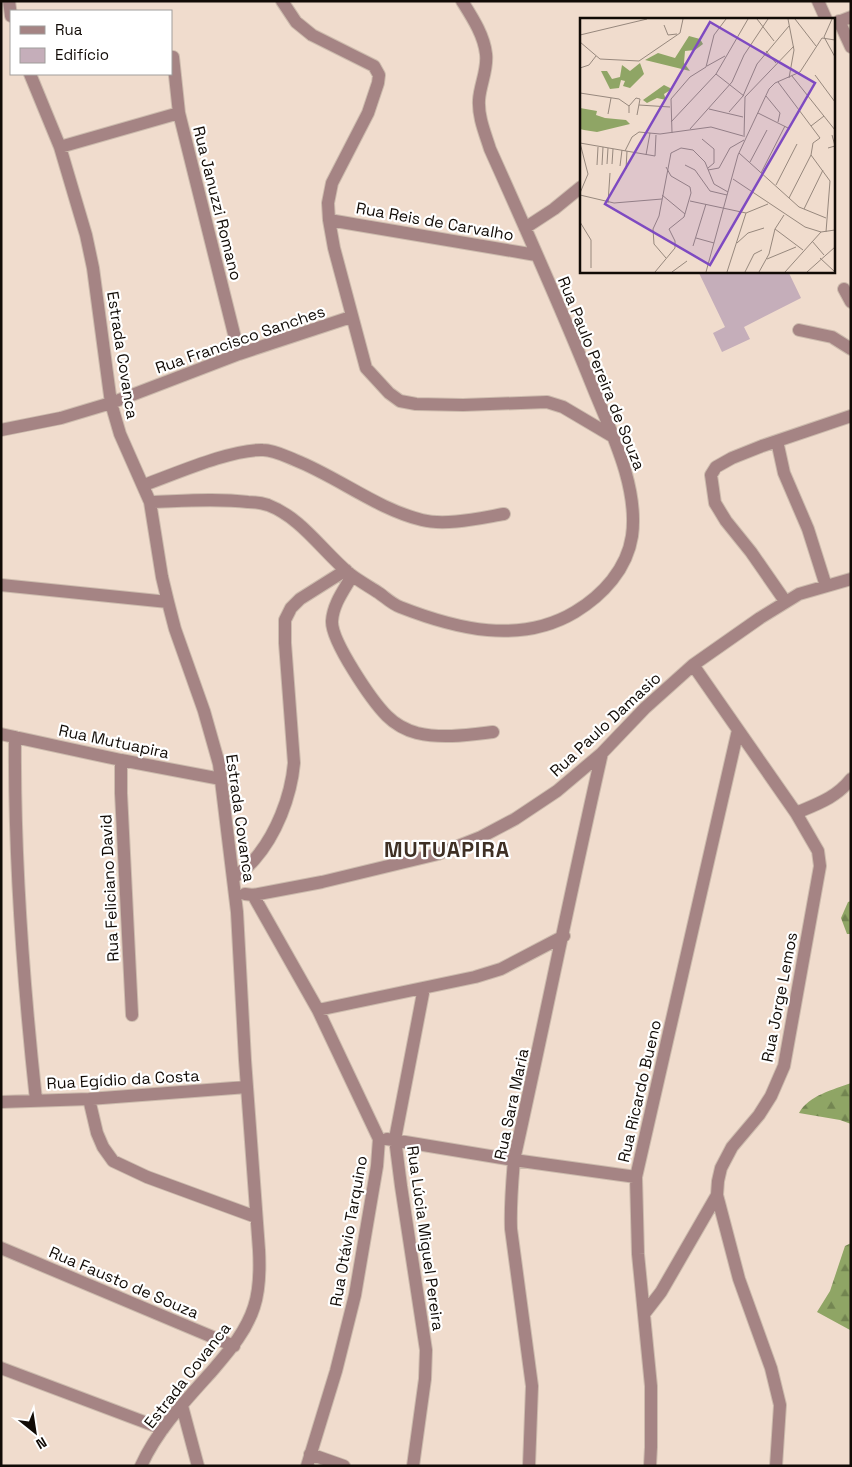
<svg xmlns="http://www.w3.org/2000/svg" width="852" height="1467" viewBox="0 0 852 1467" font-family="'Space Grotesk',sans-serif">
	<defs>
		<pattern id="forest-firs" width="22" height="20" patternUnits="userSpaceOnUse" patternTransform="scale(1.25)"><rect width="22" height="20" fill="#8fa565"/><path d="M5 1l3.5 6h-7zM16 11l3.5 6h-7z" fill="#738551"/></pattern>
	</defs>
	<rect width="100%" height="100%" fill="#f0dccd"/>
	<path fill="url(#forest-firs)" d="M851,901v33h-4l-6,-16 7,-16z
		M851,1083v41l-11,-4 -41,-7c10,-18 34,-23 52,-30z
		M851,1243v87h-1l-33,-18 13,-21 15,-45z"/>
	<path fill="#c5aeba" d="M698,271h90l13,27 -57,29 6,12 -28,13 -9,-19 12,-6z"/>
	<g fill="none" stroke-linecap="round" stroke-linejoin="round">
		<g stroke="#ccbbad" stroke-width="14">
			<path id="minor" d="M9,1l2,15
				M282,1l14,21 16,13 62,31 5,9 -1,8 -10,30 -36,70 -4,20 1,17 5,28 32,120 23,25 11,8 16,3 47,1 84,-3 16,5 49,29
				M818,1l8,18
				M839,21l12,26
				M833,24l18,-7
				M173,57l6,56 60,241
				M30,74l30,73 26,88 7,33 18,135 9,31 30,68 12,75 6,25 7,27 29,82 15,53 18,148 8,148 14,190c1,19 1,39 -5,57 -8,25 -25,44 -42,64 -26,29 -55,59 -71,95
				M60,147l119,-34
				M329,220l207,35
				M525,228l29,-19 27,-22
				M844,289l7,13
				M799,330l33,7 19,12
				M1,430l60,-12 50,-15 128,-49 112,-37
				M777,441l7,32 24,56 18,57
				M144,485c31,-11 87,-36 119,-35 11,0 22,6 32,10 43,17 82,49 127,60 24,6 58,-2 82,-6
				M150,502c32,-1 66,-4 98,0 6,0 14,1 20,3 34,13 55,47 82,69 9,7 20,13 29,19 7,5 13,11 21,14 56,22 120,38 175,5 28,-17 52,-43 57,-76 7,-50 -22,-106 -40,-151 -32,-80 -67,-158 -102,-236 -5,-16 -12,-32 -11,-49 1,-16 9,-30 7,-46 -2,-19 -14,-37 -24,-53
				M352,576c-8,14 -19,28 -20,45 -1,20 40,80 55,95 8,8 19,14 30,17 25,6 51,2 76,-1
				M1,585l167,17
				M785,601l-34,-49 -25,-31 -11,-18 -4,-28 5,-8 16,-9 30,-12 89,-30
				M693,665l103,148 22,38 2,15 -36,200 -13,30 -12,19 -27,32 -11,21 -3,13 -1,14 22,84 32,89 9,37 -4,61
				M1,734l120,26 100,19
				M15,737c-1,122 8,243 21,363
				M121,760v33l11,222
				M796,813c21,-9 40,-15 55,-34
				M233,878c7,-5 15,-11 21,-18 22,-25 37,-63 40,-97l-9,-120v-23l6,-12 9,-9 46,-29
				M245,894l8,1 65,115 61,129 -2,27 -22,129 -19,76 -29,95
				M253,895l69,-13 116,-28 43,-17 34,-18 42,-28 45,-38 43,-45 48,-43 67,-47 39,-24 52,-15
				M318,1010l157,-33 26,-8 63,-33
				M89,1099l8,34 6,14 10,14 34,16 109,40
				M1,1102l88,-3 158,-12
				M387,1139l127,21 122,17
				M1,1248l233,98
				M644,1314l17,-22 56,-97
				M1,1368l162,61
				M182,1406l16,60
				M310,1454l34,12
				M413,1466l12,-87 1,-29 -25,-164 -6,-47 29,-151
				M529,1466l3,-80 -21,-157c-1,-23 1,-45 3,-69 30,-135 57,-271 88,-407
				M650,1466l1,-19v-61l-13,-132 -2,-77 102,-447"/>
		</g>
		<use href="#minor" stroke="#a58484" stroke-width="12"/>
	</g>
	<g text-anchor="middle" stroke-width="4.5" stroke-linejoin="round" paint-order="stroke">
		<g font-size="16" fill="#110b06" stroke="#fff">
			<text transform="translate(218 203) rotate(76)" y="6">Rua Januzzi Romano</text>
			<text transform="translate(435 221) rotate(10)" y="6">Rua Reis de Carvalho</text>
			<text transform="translate(240 339) rotate(-19)" y="6">Rua Francisco Sanches</text>
			<text transform="translate(123 355) rotate(81)" y="6">Estrada Covanca</text>
			<text transform="translate(602 373) rotate(68)" y="6">Rua Paulo Pereira de Souza</text>
			<text transform="translate(605 724) rotate(-43)" y="6">Rua Paulo Damasio</text>
			<text transform="translate(114 741) rotate(12)" y="6">Rua Mutuapira</text>
			<text transform="translate(241 818) rotate(82)" y="6">Estrada Covanca</text>
			<text transform="translate(109 888) rotate(-93)" y="6">Rua Feliciano David</text>
			<text transform="translate(779 997) rotate(-79)" y="6">Rua Jorge Lemos</text>
			<text transform="translate(123 1079) rotate(-3)" y="6">Rua Egídio da Costa</text>
			<text transform="translate(639 1091) rotate(-77)" y="6">Rua Ricardo Bueno</text>
			<text transform="translate(511 1104) rotate(-78)" y="6">Rua Sara Maria</text>
			<text transform="translate(348 1231) rotate(-80)" y="6">Rua Otávio Tarquino</text>
			<text transform="translate(426 1238) rotate(82)" y="6">Rua Lúcia Miguel Pereira</text>
			<text transform="translate(124 1282) rotate(23)" y="6">Rua Fausto de Souza</text>
			<text transform="translate(187 1375) rotate(-52)" y="6">Estrada Covanca</text>
		</g>
		<g font-size="21" font-weight="bold" letter-spacing="1" fill="#3f3024" stroke="#fff">
			<text x="447" y="857">MUTUAPIRA</text>
		</g>
	</g>
	<g transform="translate(580 18)">
		<rect width="255" height="255" fill="#f0dccd"/>
		<path d="M109,18l11,3 3,5 -8,6 -10,1 -1,12 6,8 -45,-11 13,-7 17,5zM60,45l4,11 -14,14 -7,-2 2,-5 -4,-1 -2,8 -9,1 -9,-18h6l5,8 8,-2 2,-12 8,6zM84,67l8,4 -8,5 2,6 -9,-2 -10,5 -4,-3zM0,90l17,3 -1,4 9,3 21,2 4,4 -33,8 -13,-2 -4,-1z" fill="#8fa565"/>
		<path fill="none" stroke="#97887d" stroke-width="1" d="M177,1l17,22M208,1l6,31 -5,28M215,1l21,27M252,1l-8,18 11,20M84,7l4,10 9,-1M0,17l67,-16M0,24l20,17 39,2 41,-28 3,-14M186,33l10,12M127,48l18,-10M0,50l9,-3 7,-9M136,56l28,22M235,57l20,27M212,58l43,54M198,64l42,56 -7,5 -2,12 -22,43M0,75l39,6 10,7v7M186,78l14,17 -2,9M59,87l31,2M49,88l7,-8 4,1 -3,16M129,91l34,8M149,94l14,-16 14,-32 32,-38M178,95l32,16M28,96l3,-16M91,104l45,-48 32,-55M231,108l13,-10M110,111l42,-47 12,-27 24,-36M92,115l-1,-34 19,-22 16,-10 8,-32 12,-16M164,119l1,-40 49,-51M122,121l12,10v14l-6,5M0,125l75,13 1,-21M248,130l7,-2 -3,-11M45,133l7,-14 7,-5 21,2 51,-7 32,9M159,135l60,54 27,11M66,137l4,-22M231,137l19,26 -4,51M170,144l17,-32M27,146l1,-16M32,146l1,-15M17,147l1,-18M22,147l1,-18M105,147l10,5 15,21 17,4M40,148l2,-16M46,151l1,-18M128,152l11,-2 11,-20 14,-8M181,155l24,-47M153,161l72,48 16,5 14,-2M196,167l21,-41M0,175l8,-19 -8,-31M0,177l34,8 48,-4M82,177l23,19M110,183l56,12 22,-9M28,185l2,-30M224,191l19,-39M0,204l11,18v28M195,211l28,21M116,220l18,5M232,223l12,14M157,225l11,-10 16,-5M113,228l13,-42M86,240l-12,-14 -1,-15 6,-13 12,-63 10,-5 12,2 12,12 9,22 14,8M240,240l15,14M187,241l29,-12M75,254l20,-24v-7l-6,-12 15,-12 7,-24 -1,-6 -19,-11 -5,-9M92,254l15,-11M126,254l32,-117 31,-66 6,-6 25,-11 22,-34 13,2M147,254l19,-59M165,254l9,-18 8,-4M179,254l10,-18 6,-25 9,-14M205,254l36,-40M227,254l28,-25"/>
		<path fill="#7e4ac1" fill-opacity="0.15" stroke="#7e4ac1" stroke-width="2.5" d="M130,4l105,61 -105,182 -105,-61z"/>
		<rect width="255" height="255" fill="none" stroke="#110b06" stroke-width="2.5"/>
	</g>
	<rect width="852" height="1467" fill="none" stroke="#110b06" stroke-width="5"/>
	<rect x="10" y="10" width="162" height="65" fill="#ffffff" stroke="#a09d9b"/>
	<rect x="20" y="26" width="25" height="8" fill="#a58484" stroke="#a09d9b"/>
	<text x="55" y="35" font-size="15" fill="#110b06">Rua</text>
	<rect x="20" y="48" width="25" height="15" fill="#c5aeba" stroke="#a09d9b"/>
	<text x="55" y="60" font-size="15" fill="#110b06">Edifício</text>
	<g transform="translate(35 1432) rotate(150)" stroke="#ffffff" stroke-width="4" paint-order="stroke">
	<path d="M0-4L9 19L0 12L-9 19Z" fill="#110b06"/>
	<text y="-8" font-size="14" font-weight="bold" text-anchor="middle" fill="#110b06">N</text>
	</g>
</svg>
